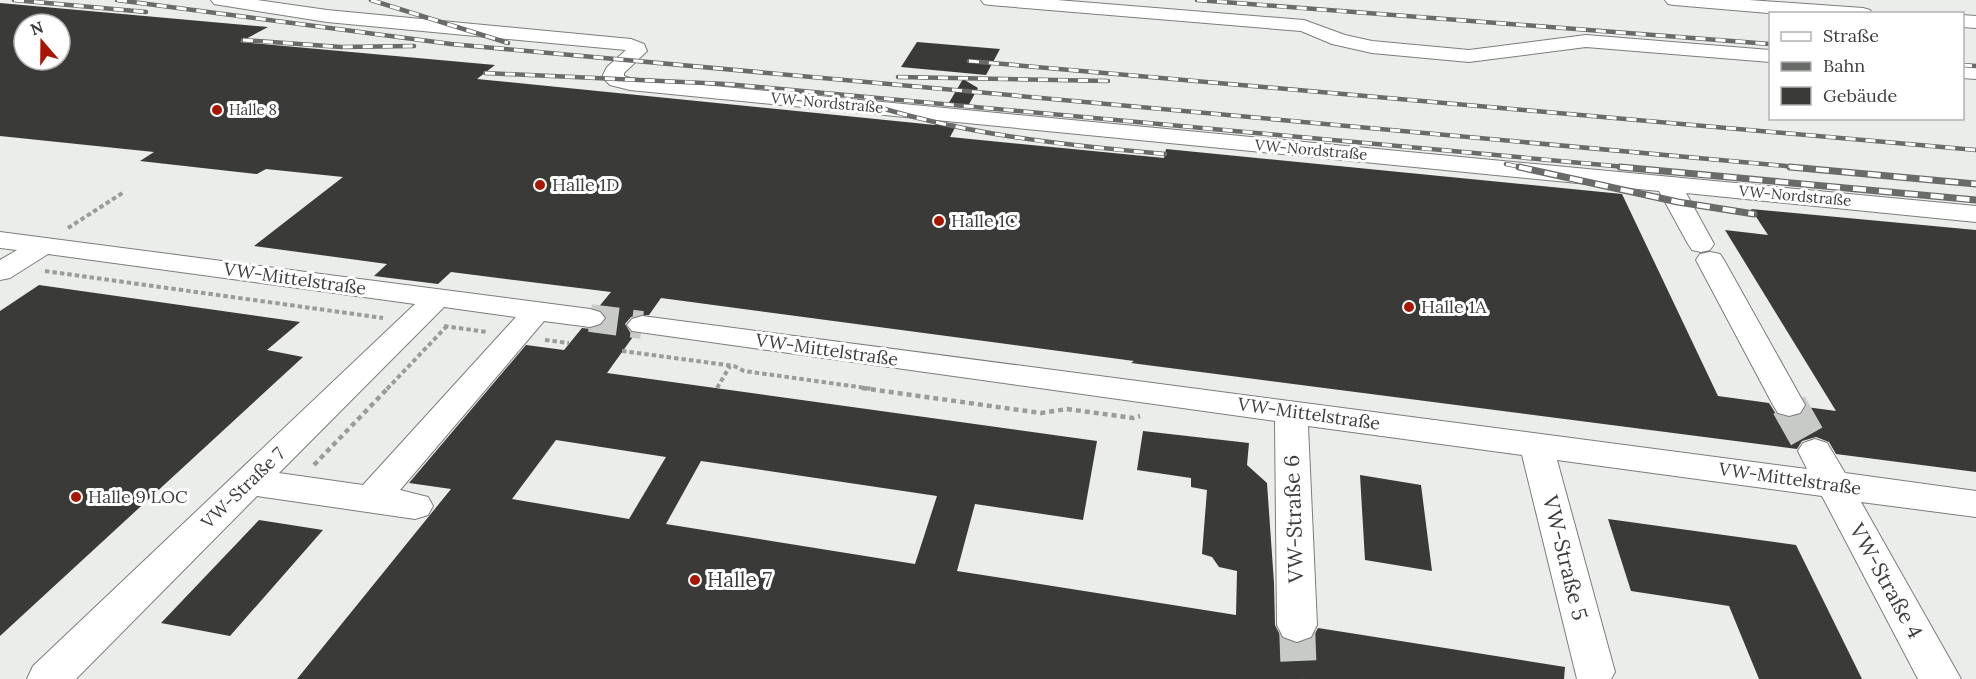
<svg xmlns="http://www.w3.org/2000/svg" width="1976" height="679" viewBox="0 0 1976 679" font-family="Lora,serif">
	<rect width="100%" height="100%" fill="#eaedea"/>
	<path fill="#3a3b39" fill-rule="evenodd" d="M0,3l268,24 -28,15 255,23 -18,14 458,46 2,-3 20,2 -7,13 214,21 2,-9 456,45 96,202 51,7 7,11 12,4 13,-3 5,-8 30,4 -111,-181 43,5 -17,-26 225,21v242l-140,-18 -7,-12 -13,-5 -14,4 -5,8 -666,-86 3,-2 -473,-63 -12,17 -18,2 -6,7 5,8 5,2 -28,39 490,68 -14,79 -108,-16 -18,67 279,44 1,-44 -18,-4 -7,-10 -10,-3 5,-64 -16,-3v-9l-54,-8 6,-39 106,12 -2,22 20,18 7,100 1,42 7,14 16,5 14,-5 6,-11 247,39 -1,12h-1267l154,-190 -42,-6 117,-138 38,5 18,-22 9,1 10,-3 6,-7 -5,-8 -5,-2 14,-17 -160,-20 -13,12 -64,-8 13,-12 -133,-18 89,-69 -77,-8 -9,5 -117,-13 14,-9 -154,-16zM24,24h36v36h-36zM556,440l110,17 -37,62 -117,-20zM701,461l236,35 -22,68 -249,-40z
		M917,42l83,7 -14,26 -85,-8z
		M963,79l15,9 -11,20 -20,-2z
		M39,285l261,37 -33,28 36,7 -303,279v-325z
		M1360,475l61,10 11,86 -67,-11z
		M1608,519l188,26 66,134h-103l-30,-73 -98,-15z
		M259,520l64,10 -93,106 -69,-13z"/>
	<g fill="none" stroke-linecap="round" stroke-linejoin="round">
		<path stroke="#c7cac7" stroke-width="28" stroke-dasharray="28 14" stroke-linecap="butt" d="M590,318l52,7"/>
		<path stroke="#c7cac7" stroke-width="36" stroke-dasharray="36 18" stroke-linecap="butt" d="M1789,405l26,46
			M1297,625l2,54"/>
		<g stroke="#7b7d7b" stroke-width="2">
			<path id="minor" d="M211,0h46l70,10 304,29 13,5 3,7 -23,22v3l6,2 1346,128v16l-290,-29 28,51 -4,6 -9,2 -9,-2 -4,-6 -29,-53 -1029,-101 -20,-5 -8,-8 5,-10 19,-17 -299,-28 -107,-17 -6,-1z
				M981,0h76l247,20 41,15 27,6 97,9 117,-15 184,15v12l-184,-15 -117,15 -97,-9 -40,-9 -31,-13 -311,-26 -6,-1z
				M1665,0h84l114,8 7,2 2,4h-91l-107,-9 -6,-1z
				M1962,15l14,1v12l-14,-1z
				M1962,66l14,1v12l-14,-1z
				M0,232l590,77 10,3 5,6 -5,6 -10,3 -46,-6 -144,169 28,7 5,9 -5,9 -13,4 -158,-23 -181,183h-49l6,-13 382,-362 -367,-50 -38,24 -10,2v-20l17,-10 -17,-2zM444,307l72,10 -153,168 -84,-12z
				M1710,252l10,2 4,6 81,145 -5,8 -11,3 -11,-3 -5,-8 -77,-145 4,-6z
				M642,316l1165,153 -9,-18 5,-8 12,-4 12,4 18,30 131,18v26l-115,-15 100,177h-43l-96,-183 -265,-36 58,212 -4,7h-34l-55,-224 -214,-29 9,199 -6,12 -14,5 -14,-5 -6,-12 -2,-204 -643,-90 -5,-6 5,-6z"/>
		</g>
		<path stroke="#9a9c9a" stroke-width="4" stroke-dasharray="4.5 3" stroke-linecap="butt" d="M68,228l56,-36
			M45,271l338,47
			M444,326l43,6
			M545,340l24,3
			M622,351l112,15 10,5 129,18
			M717,388l13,-22
			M387,389l59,-62"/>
		<path stroke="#9a9c9a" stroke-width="4.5" stroke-dasharray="5 4" stroke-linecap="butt" d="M862,388l179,25 26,-4 66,9 7,-2
			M314,465l74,-77"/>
		<use href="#minor" fill="#fff" fill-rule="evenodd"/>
		<g stroke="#696b69" stroke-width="4.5">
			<path id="rail-far1" d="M14,0l132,12
				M117,0l334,44 1356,124
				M371,0l137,43
				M1197,0l573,44
				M243,40l98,7 73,-1
				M969,61l1007,89
				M1962,65l14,1
				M485,73l241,11 910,84
				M898,77l210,4
				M859,101c100,33 202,44 306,53
				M1506,164l20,4"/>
		</g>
		<g stroke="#696b69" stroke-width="7">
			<path id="rail" d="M1519,167l159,35 76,12
				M1620,167l356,33
				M1790,167l186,17"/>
		</g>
		<use href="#rail-far1" stroke="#fff" stroke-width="3" stroke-dasharray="10" stroke-linecap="butt"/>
		<use href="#rail" stroke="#fff" stroke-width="4.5" stroke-dasharray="13" stroke-linecap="butt"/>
	</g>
	<g fill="#a71601" stroke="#fff" stroke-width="2">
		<circle cx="217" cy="110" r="6"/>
		<circle cx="540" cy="185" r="6"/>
		<circle cx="939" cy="221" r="6"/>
		<circle cx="1409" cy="307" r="6"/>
		<circle cx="76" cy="497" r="6"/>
		<circle cx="695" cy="580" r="6"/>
	</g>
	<g text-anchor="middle" stroke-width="6" stroke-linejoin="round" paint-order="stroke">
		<g font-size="15" fill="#3c3d3c" stroke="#fff">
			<text transform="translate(827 103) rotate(5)" y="5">VW-Nordstraße</text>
			<text transform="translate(1311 150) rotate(5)" y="5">VW-Nordstraße</text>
			<text transform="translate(1795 196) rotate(5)" y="5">VW-Nordstraße</text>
		</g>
		<g font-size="15" fill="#3c3d3c" stroke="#fff" text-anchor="start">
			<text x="229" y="115">Halle 8</text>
		</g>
		<g font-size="18" fill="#3c3d3c" stroke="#fff" text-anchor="start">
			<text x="552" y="191">Halle 1D</text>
			<text x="951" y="227">Halle 1C</text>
			<text x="1421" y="313">Halle 1A</text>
			<text x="88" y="503">Halle 9 LOC</text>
		</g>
		<g font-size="18" fill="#3c3d3c" stroke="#fff">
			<text transform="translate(295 279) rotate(8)" y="6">VW-Mittelstraße</text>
			<text transform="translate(827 350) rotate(8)" y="6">VW-Mittelstraße</text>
			<text transform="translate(1309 414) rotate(8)" y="6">VW-Mittelstraße</text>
			<text transform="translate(1790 479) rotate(8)" y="6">VW-Mittelstraße</text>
			<text transform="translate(243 488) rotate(-44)" y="6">VW-Straße 7</text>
		</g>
		<g font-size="21" fill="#3c3d3c" stroke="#fff">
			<text transform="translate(1294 519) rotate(-92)" y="7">VW-Straße 6</text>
			<text transform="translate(1565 558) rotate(76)" y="7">VW-Straße 5</text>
			<text transform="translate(1886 581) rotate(61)" y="7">VW-Straße 4</text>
		</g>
		<g font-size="21" fill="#3c3d3c" stroke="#fff" text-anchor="start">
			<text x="707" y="587">Halle 7</text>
		</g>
	</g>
	<rect x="1769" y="12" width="195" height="108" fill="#ffffff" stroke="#b1b1b1" stroke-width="1.5"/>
	<rect x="1781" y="32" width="30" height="9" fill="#ffffff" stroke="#b1b1b1" stroke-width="1.5"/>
	<text x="1823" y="42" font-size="18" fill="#3c3d3c">Straße</text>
	<rect x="1781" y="62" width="30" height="9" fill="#696b69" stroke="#b1b1b1" stroke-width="1.5"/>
	<text x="1823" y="72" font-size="18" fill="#3c3d3c">Bahn</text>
	<rect x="1781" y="87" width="30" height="18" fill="#3a3b39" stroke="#b1b1b1" stroke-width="1.5"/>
	<text x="1823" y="102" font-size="18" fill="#3c3d3c">Gebäude</text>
	<g transform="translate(42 42) rotate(340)"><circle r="28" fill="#ffffff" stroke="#b1b1b1" stroke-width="1.5"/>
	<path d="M0-4.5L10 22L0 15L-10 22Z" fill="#a71601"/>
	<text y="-9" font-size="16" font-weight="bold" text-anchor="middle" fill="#3c3d3c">N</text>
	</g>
</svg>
